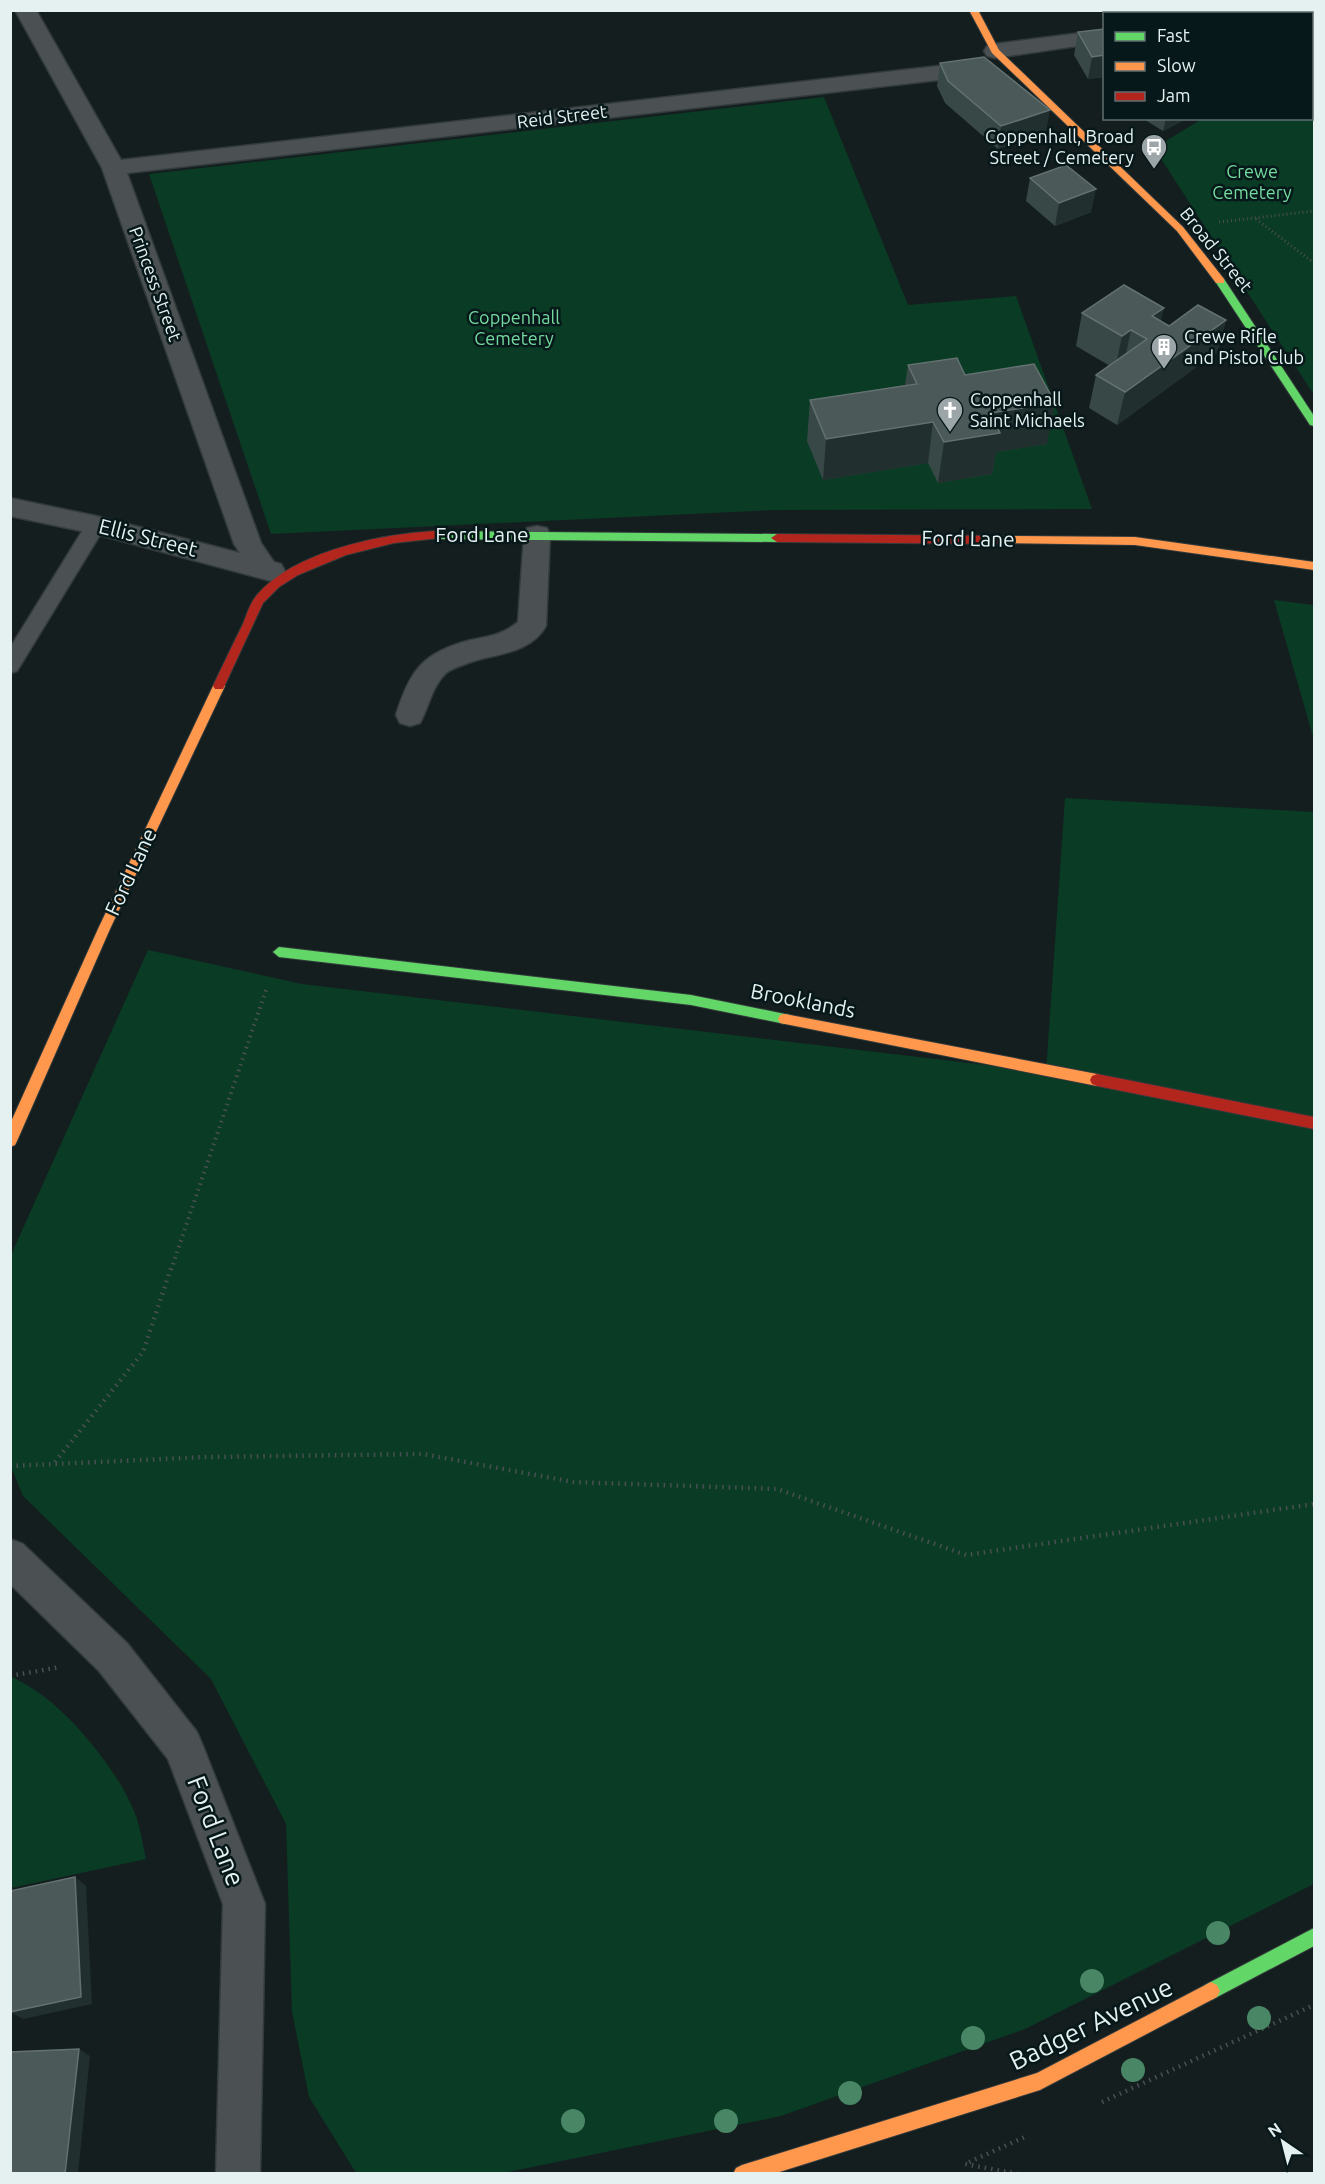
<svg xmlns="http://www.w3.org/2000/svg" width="1325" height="2184" viewBox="0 0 1325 2184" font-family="Ubuntu,sans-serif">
	<rect width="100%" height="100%" fill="#141e1f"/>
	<path fill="#0a3b24" d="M1312,95h2v300l-160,-247 48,-29 110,-1z
		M824,97l84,208 108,-9 76,213 -319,1 -502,24 -122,-360z
		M1274,600l40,5v135z
		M1065,798l249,14v1072l-289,145 -244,87 -278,57h-147l-47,-76 -17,-85 -6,-188 -75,-145 -188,-183 -12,-29v-212l137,-305 154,34 744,88z
		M11,1676c10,6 22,12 31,19 35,26 81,82 95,124 4,13 6,27 9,40l-135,29z"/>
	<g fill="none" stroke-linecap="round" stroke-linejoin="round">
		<g stroke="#323a3b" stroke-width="3">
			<path id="lane" d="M96,518l7,2 3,5 -89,146 -7,2v-25l79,-128z"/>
		</g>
		<g stroke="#323a3b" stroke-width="3">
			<path id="street" d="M15,10h21l85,150 861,-99 8,2 3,5 -3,5 -8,2 -855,98 134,370 13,19 7,2 4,7 -4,7 -10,3 -175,-47 -86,-18v-18l86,18 144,37 -6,-9 -132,-376z
				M1256,10h40l-2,4h-40z
				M1104,30v12l-109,16 -8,-2 -3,-5 3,-5 8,-2z
				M537,526l10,2 3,7 -4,91c-17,30 -55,27 -83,39 -6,2 -12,4 -17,8 -15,15 -16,32 -26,50l-10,3 -10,-3 -4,-8c14,-45 27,-63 75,-75 19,-4 31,-5 47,-18l6,-87 3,-7z
				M10,1539l13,5 104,99 70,89 6,14 62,158 -5,270h-44l7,-270 -55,-145 -69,-88 -89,-87z"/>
		</g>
		<g stroke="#323a3b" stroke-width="2">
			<path id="fast" d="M1220,278l4,1 90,137v10l-4,-1 -95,-144z
				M436,531l341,3 6,4 -6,4 -341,-3 -6,-4z
				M279,947l412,48 94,19 5,1 2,4 -2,4 -5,1 -94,-19 -412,-48 -6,-5z
				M1314,1928v18l-97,51 -6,3 -6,-3 -3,-6 3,-6z"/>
		</g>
		<g stroke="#323a3b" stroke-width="2">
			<path id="slow" d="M969,10h9l21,40 184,177 41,52v4h-8l-39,-52 -185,-178z
				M1008,536l127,1 179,25v8l-179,-25 -131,-2v-6z
				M219,682l6,4 -115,243 -93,212 -2,4 -5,2v-23l88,-195 115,-243z
				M785,1014l312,60 5,2 2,4 -2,4 -5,2 -312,-62 -5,-1 -2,-4 2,-4z
				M1211,1982l6,3 3,6 -3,6 -177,93 -267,84h-40l3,-6 6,-3 295,-92z"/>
		</g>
		<g stroke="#323a3b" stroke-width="2">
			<path id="jam" d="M436,531l6,4 -2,3 -46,5 -48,12 -48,20 -19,12 -16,16 -40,86h-8l-2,-3c10,-21 20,-42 30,-62 4,-10 7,-21 14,-29 38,-44 124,-61 179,-64z
				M777,534l231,2 6,4 -6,4 -231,-2 -6,-4z
				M1097,1074l217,43v12l-217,-43 -5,-2 -2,-4 2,-4z"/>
		</g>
		<path stroke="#495051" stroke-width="3" stroke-dasharray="1 3" stroke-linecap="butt" d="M1256,219l58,44
			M1219,222l95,-11"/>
		<path stroke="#495051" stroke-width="4" stroke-dasharray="1.5 4.5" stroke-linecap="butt" d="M171,1270l96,-283"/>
		<path stroke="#495051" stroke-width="4.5" stroke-dasharray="1.5 5" stroke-linecap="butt" d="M55,1462l88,-110 28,-84
			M10,1466l196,-9 217,-3 150,28 204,7 189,66 348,-51
			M10,1676l50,-9
			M1102,2102l212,-97
			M1018,2174l-53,-10 62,-28"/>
		<use href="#lane" fill="#4b5152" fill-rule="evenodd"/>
		<use href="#street" fill="#4b5152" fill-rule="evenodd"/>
		<use href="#fast" fill="#63d668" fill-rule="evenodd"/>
		<use href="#slow" fill="#ff974d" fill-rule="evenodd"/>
		<use href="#jam" fill="#b3261e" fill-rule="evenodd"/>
	</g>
	<g fill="#498665">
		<circle cx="1218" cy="1933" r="12"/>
		<circle cx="1092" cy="1981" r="12"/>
		<circle cx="1259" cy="2018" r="12"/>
		<circle cx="973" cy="2038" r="12"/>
		<circle cx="1133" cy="2070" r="12"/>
		<circle cx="850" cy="2093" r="12"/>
		<circle cx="573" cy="2121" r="12"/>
		<circle cx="726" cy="2121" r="12"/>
	</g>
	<path fill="#384847" d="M1104,29v48l-16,2 -14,-24 4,-23z
		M940,63l106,69 -48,17 -53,-46 -8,-17z
		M1142,118h42v2l-21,11z
		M1030,178l61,34 -36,14 -29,-25z
		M1082,313l79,8 8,5 57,-6 -9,32 -100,73 -28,-17 7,-33 14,-9 -34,-20z
		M908,365l57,10 82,69 -51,8 -4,22 -54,9 -10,-20 -105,17 -16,-39 3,-41 95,-15z"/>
	<path fill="#222f2f" d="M1311,42h3v16l-1,6h-2z
		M1104,55v22l-16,2 4,-22z
		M1050,110l-4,22 -48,17 3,-23z
		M1166,118h18v2l-21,11z
		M1096,189l-5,23 -36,14 4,-23z
		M1164,308l-8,33 -4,-25z
		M1226,320l-9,32 -100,73 8,-33z
		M1131,330l-7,33 -9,6 7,-33z
		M1055,403l-8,41 -51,8 -4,22 -54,9 6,-41 46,-29z
		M933,422l-5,41 -105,17 3,-41z
		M75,1877l11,9 6,118 -69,15 -13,-7z
		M79,2049l11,7 -12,118h-13z"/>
	<path fill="#4b5a59" stroke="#637171" stroke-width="1.5" d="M1104,29v26l-12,2 -14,-25z
		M1311,30l3,5v7h-3z
		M984,57l66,53 -49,16 -53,-45 -8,-18z
		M1066,165l30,24 -37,14 -29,-25z
		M1124,285l40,23 -12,8 17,10 29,-21 28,15 -101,72 -29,-17 51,-36 -16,-9 -9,6 -40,-23z
		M957,358l8,17 69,-11 21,39 -65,10 10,20 -56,9 -11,-20 -107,17 -16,-39 107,-16 -9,-19z
		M75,1877l6,120 -71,15v-121z
		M79,2049l-14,125h-55v-122z"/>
	<defs>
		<g id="bus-pin" transform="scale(1.35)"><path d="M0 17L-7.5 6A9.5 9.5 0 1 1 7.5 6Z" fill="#9ca6a8" stroke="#07181a"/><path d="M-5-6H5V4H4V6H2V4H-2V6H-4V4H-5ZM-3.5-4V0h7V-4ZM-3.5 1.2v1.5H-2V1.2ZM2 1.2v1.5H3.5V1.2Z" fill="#fff"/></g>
		<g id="building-pin" transform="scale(1.35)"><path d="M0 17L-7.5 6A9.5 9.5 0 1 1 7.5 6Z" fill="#9ca6a8" stroke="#07181a"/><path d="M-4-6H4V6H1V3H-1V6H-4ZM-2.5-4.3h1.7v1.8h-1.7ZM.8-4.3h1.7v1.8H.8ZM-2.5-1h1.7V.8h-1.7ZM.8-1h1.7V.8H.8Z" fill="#fff"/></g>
		<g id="church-pin" transform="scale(1.35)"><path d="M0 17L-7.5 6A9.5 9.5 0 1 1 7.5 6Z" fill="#9ca6a8" stroke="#07181a"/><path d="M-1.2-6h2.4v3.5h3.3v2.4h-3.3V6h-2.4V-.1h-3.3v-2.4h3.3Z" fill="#fff"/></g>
	</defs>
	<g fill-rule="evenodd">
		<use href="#bus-pin" x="1154" y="147"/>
		<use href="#building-pin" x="1164" y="347"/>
		<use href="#church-pin" x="950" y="410"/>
	</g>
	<g text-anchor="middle" stroke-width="5" stroke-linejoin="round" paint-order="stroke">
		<g font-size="18" fill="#e5f0f1" stroke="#07181a">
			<text transform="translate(562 117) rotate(-7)" y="6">Reid Street</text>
			<text transform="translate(1216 250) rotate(51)" y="6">Broad Street</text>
			<text transform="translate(155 284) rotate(70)" y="6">Princess Street</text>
		</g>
		<g font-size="18" fill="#e5f0f1" stroke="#07181a" text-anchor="start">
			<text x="1134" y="143" text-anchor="end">Coppenhall, Broad<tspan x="1134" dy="21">Street / Cemetery</tspan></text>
			<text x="1184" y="343">Crewe Rifle<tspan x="1184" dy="21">and Pistol Club</tspan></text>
			<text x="970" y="406">Coppenhall<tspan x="970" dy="21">Saint Michaels</tspan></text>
		</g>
		<g font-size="18" fill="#74db9f" stroke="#07181a">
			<text x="1252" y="178">Crewe<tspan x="1252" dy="21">Cemetery</tspan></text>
			<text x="514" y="324">Coppenhall<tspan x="514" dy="21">Cemetery</tspan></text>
		</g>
		<g font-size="21" fill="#e5f0f1" stroke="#07181a">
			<text x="482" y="542">Ford Lane</text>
			<text transform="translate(148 538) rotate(14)" y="7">Ellis Street</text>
			<text transform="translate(968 539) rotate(1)" y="7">Ford Lane</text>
			<text transform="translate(131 872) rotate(-65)" y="7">Ford Lane</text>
			<text transform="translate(803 1001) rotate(11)" y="7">Brooklands</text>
		</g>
		<g font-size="26" fill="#e5f0f1" stroke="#07181a">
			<text transform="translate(216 1831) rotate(69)" y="9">Ford Lane</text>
			<text transform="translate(1091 2024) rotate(-26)" y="9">Badger Avenue</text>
		</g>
	</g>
	<rect width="1325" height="2184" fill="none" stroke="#e5f0f1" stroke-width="24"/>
	<rect x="1103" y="12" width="210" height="108" fill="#07181a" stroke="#606e70" stroke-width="1.5"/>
	<rect x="1115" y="32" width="30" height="9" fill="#63d668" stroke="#606e70" stroke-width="1.5"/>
	<text x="1157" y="42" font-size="18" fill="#e5f0f1">Fast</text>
	<rect x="1115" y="62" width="30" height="9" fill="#ff974d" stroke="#606e70" stroke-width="1.5"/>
	<text x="1157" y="72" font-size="18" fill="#e5f0f1">Slow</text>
	<rect x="1115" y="92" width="30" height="9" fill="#b3261e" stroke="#606e70" stroke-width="1.5"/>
	<text x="1157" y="102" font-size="18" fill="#e5f0f1">Jam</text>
	<g transform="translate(1283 2142) rotate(325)" stroke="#07181a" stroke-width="4.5" paint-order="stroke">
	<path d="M0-4.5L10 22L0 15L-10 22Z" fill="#e5f0f1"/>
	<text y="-9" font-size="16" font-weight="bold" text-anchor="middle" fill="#e5f0f1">N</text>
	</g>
</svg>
